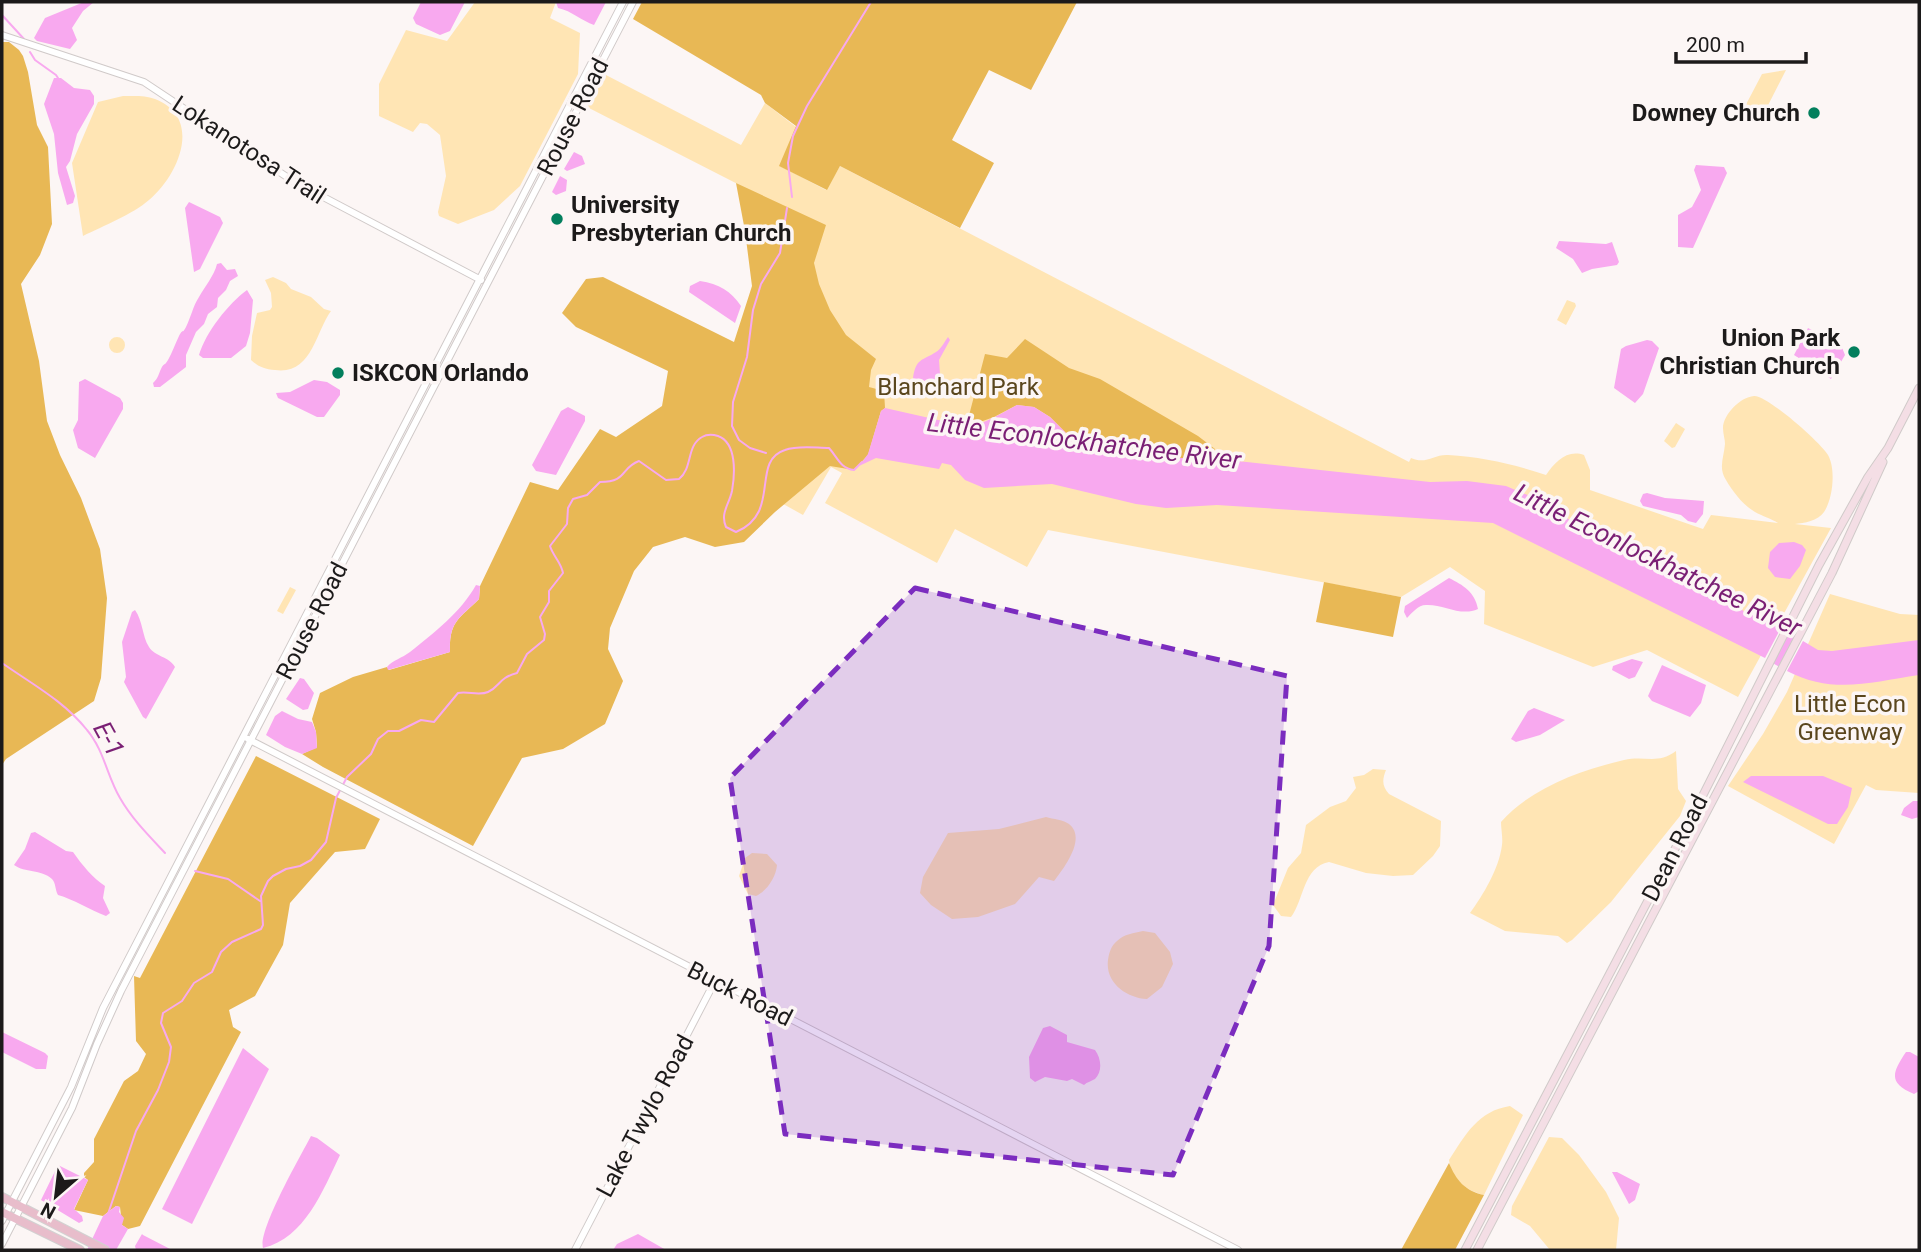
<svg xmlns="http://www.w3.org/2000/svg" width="1921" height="1252" viewBox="0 0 1921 1252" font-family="Roboto,sans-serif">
	<rect width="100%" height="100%" fill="#fcf6f5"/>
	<path fill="#ffe5b4" d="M475,2h81l-6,16 30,15 -2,41 -58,112 -26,24 -36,14 -19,-8 -1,-4 8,-36 -6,-41 -13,-11 -7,-1 -7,9 -34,-16v-32l27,-54 41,11z
		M1786,70l-27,53 -18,-9 21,-40z
		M604,74l137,71 24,-42 31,24 -16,39 46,24 14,-24 569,296 2,-4c15,7 23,-4 37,-3 34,2 65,9 98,20 9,-13 21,-26 38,-20l6,15v20l113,39 8,-14 67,8c-6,-4 -16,-7 -23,-11 -12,-7 -22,-20 -29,-32 -8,-12 -2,-23 -1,-36 0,-5 -2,-10 -2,-16 0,-13 17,-31 31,-32 13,-1 67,47 74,59 8,14 5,44 -4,57 -6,9 -20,11 -29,12l36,4 -93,169 -91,-47 -54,17 -109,-43 1,-33 -35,-24 -49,30 -353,-67 -21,37 -72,-38 -18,34 -112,-60 17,-30 -11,-6 -28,48 -115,-64 122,-230 -223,-114z
		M123,96c10,0 22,-1 32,3 49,19 23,77 -6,101 -16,14 -46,26 -66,36l-11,-73 26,-61z
		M273,277l13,6 5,6 20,8 13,12 7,2c-16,22 -19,64 -56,59 -11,-1 -16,-3 -24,-10l1,-24 5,-23 13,-3 2,-3 -1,-14 -6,-13z
		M1567,300l8,3 1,3 -10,19 -9,-5z
		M109 345a8 8 0 1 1 16 0a8 8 0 1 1-16 0Z
		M1676,423l9,6 -10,18 -3,1 -8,-7z
		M290,587l6,3 -13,24 -6,-3z
		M1830,594l70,20 19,1v178l-43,-3 -10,-5 -32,59 -106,-58 35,-52 24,-42z
		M1676,751l2,38 8,12 -6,15 -69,86 -39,38 -5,3 -9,-7 -53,-5 -35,-18c13,-18 29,-44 32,-68 1,-7 -1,-16 -1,-23 30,-34 80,-52 123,-62 21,-5 33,5 52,-9z
		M1373,769l13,1c-4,10 -4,16 3,24l52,27 -1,25 -7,10 -20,19 -20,1 -27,-3 -37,-11c-26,5 -25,38 -38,55l-10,-1 -8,-11 15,-37 13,-15 5,-28 24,-18 16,-6 10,-13 -3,-11 11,-2z
		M1046,817c7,2 18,3 23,7 18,14 -5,44 -15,57l-15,-4 -24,27 -37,13 -26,2 -21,-14 -11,-12 3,-16 25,-44 51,-4z
		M752,853l15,1 10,11c-1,12 -10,26 -21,31l-8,-2 -9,-18 6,-18z
		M1143,931l12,2 15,19 3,12 -11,23 -15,12c-20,-1 -42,-16 -39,-39 1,-7 3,-14 9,-19 7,-7 17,-8 26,-10z
		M1510,1106l13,9 -39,80c-18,-4 -33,-17 -35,-35 17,-26 29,-49 61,-54z
		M1549,1137l13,1 17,17 27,37 13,26 -3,32h-66l-20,-24 -19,-11 1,-9z"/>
	<path fill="#e8b855" d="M642,2h435l-46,88 -42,-20 -37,70 42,23 -34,65 -120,-62 -13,24 -48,-24 17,-40 -31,-23 -4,-8 -128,-76z
		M2,42h7l10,8 4,6 5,16 9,53 11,22 4,77 -12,31 -19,29 18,77 8,60 13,34 21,43 19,51 7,49 -6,80 -7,23 -88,58 -4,6z
		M736,183l90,42 -12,38 5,21 11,26 16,25 30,24 -5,11 -2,17 15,4 1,17 -4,3 -13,44 -14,15 -24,-4 -55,46 -31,30 -29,5 -30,-10 -32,10 -19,24 -24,57 -2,21 15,32 -18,43 -42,25 -41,9 -49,88 -150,-79 -21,-13 15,-7 -1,-15 -4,-13 8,-26 33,-16 34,-10 2,3 61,-18c-1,-31 9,-33 29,-53l1,-13 50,-104 28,8 42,-61 16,8 46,-31 6,-35 -92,-44 -14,-14 24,-34 17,-2 131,65 18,-56 -7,-55z
		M1025,339l44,29 31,11 98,57 17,13 -5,9h-66l-41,-6 -26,-15 -11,-4 -16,-16 -16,-10 -17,-2 -23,12 -28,10 19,-73 22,4z
		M1324,582l77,15 -8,40 -77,-15z
		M256,756l124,63 -15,30 -30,3 -45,51 -7,42 -28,51 -26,14 4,17 8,5 -101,194 -12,3 -6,-4 -2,-18 -4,-1 -13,10 -29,-6 14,-30 -4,-3v-4l10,-11v-23l30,-58 14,-10 8,-17 -10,-13 -2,-65 6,2z
		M1449,1163c7,17 16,28 35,32l-29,55h-54z"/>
	<path fill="#f8a9ef" d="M84,2h10l-11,9 -11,17 5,12 -7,9 -33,-8 -3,-3 11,-20z
		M421,2h44l-15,29 -10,4 -24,-11 -3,-6z
		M556,2h50l-12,23c-12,-4 -22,-14 -36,-17z
		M54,78h7l13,10 16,2 4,6v8l-17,30 -7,27 -4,6 9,29 -2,7 -6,2 -9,-32 -4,-39 -10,-30z
		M574,152l8,4 3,8 -18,7 -3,-2z
		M1696,165l28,2 3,6 -34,75 -15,-1v-32l14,-8 9,-17 -7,-20z
		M560,176l7,4 -1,11 -10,4 -4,-3z
		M189,202l31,15 3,6 -23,46 -6,3 -9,-64z
		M1559,241l47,3 6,-2 7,20 -2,3 -25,4 -10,4 -9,-14 -17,-11z
		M221,263l6,7 8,-1 3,7 -8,5 -4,9 -8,8 -1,9 -9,7 -4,10 -8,8 -10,23v12l-26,20h-6l-1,-4c6,-6 5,-8 8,-14 3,-7 3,-2 7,-9 4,-7 7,-16 11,-24 4,-8 3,-1 7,-9 5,-10 7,-21 13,-30 6,-11 15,-21 18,-33z
		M700,281c19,3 31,10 41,25l-6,17 -46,-31 1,-6z
		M247,290l6,10 -3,33 -4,13 -15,12h-28l-4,-3c7,-23 29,-51 48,-65z
		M1808,328l33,17 4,10 -14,24 -37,-24z
		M948,337l2,3 -11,20 1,14 -5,9 -12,3 -10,-8c3,-20 9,-17 23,-26 5,-3 9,-11 12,-15z
		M1647,340l5,1 7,7 -16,46 -8,9 -21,-15 7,-39 5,-3z
		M85,379l35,19 3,5v6l-28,49 -17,-10 -5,-18 5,-10 1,-38z
		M314,380l13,2 13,8v5l-16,22h-7l-39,-19 -2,-5 14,-1z
		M1017,405l17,2 16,10 16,16 11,4 26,15 41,6h66l220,24 37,-1 39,5 38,16 30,21 18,1 132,71 23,19c20,-4 21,-2 35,12l-17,32 -272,-135 -276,-18 -51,3 -30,-4 -84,-20 -68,4 -19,-8 -14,-15 -9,-2 -3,6 -63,-11 -17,8 9,-12 13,-43 4,-3 62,14 1,6c22,5 50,-13 69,-23z
		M568,407l17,9v5l-29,54 -20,-4 -4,-6 29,-54z
		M1647,493l18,5 39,3 -1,13 -7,9 -8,-2 -7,-6 -38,-9 -3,-5 3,-7z
		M1794,542l8,3 4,5 -6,16 -10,13 -15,-2 -7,-9 2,-16 9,-9z
		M1449,578c14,7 26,14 29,31 -17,8 -35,-5 -52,-4 -8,0 -14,8 -19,13l-3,-6 1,-6z
		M476,585l4,1 -1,13c-20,20 -30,22 -29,53l-62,18 -1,-3c6,-7 15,-9 23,-15 24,-19 51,-40 66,-67z
		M135,610c8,11 7,26 14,37 6,10 20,9 26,20l-29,52 -3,-2 -19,-35 2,-5 -4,-35 10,-30z
		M1786,628l13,10 -16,31 -14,-8z
		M1919,640v35c-48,7 -86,20 -132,-4l16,-30 15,9 14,1z
		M1632,659l11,3 -8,15 -6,2 -17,-9 1,-4z
		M1662,665l44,20 -5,18 -11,14 -38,-16 -4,-5z
		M300,678l4,1 10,14 -6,16 -5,1 -17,-11z
		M1534,708l31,12 -25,15 -24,7 -5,-3 17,-28z
		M282,711l16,8 14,3 4,10 1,16 -15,6 -17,-7 -19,-12 9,-19z
		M1751,776h72l29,12 -4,19 -11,17h-9l-85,-42z
		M1913,801h6v16l-7,2 -11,-4 3,-7z
		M35,832l31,19 7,1c9,13 20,26 32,34l-2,12 7,15 -4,3c-16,-6 -33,-17 -48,-21 -3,-5 -2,-12 -6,-16 -11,-10 -27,-6 -38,-14l11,-16 6,-16z
		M1050,1026l17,9v7l28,8c6,8 8,21 0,29 -3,2 -8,3 -11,6l-12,-6 -5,2 -22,-4 -10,5 -5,-4 -1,-21 14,-29z
		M2,1032l43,21 3,3 -2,13h-10l-34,-17z
		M243,1048l26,21 -77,155 -30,-15z
		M1906,1052h4l9,5v34l-5,3c-26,-11 -22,-21 -8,-42z
		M311,1136l6,2 23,17c-17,35 -35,83 -77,93 -5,-18 37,-91 48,-112z
		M58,1165l30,15 -14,29 8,7 1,5 -4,2 -38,-23z
		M1612,1172h5l23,12 -5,16 -6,4z
		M116,1206l4,1 -1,5 5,6 -2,7 6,4 -12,21h-29l16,-34z
		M142,1234l1,1 29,15h-36l-1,-4z
		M638,1234l28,16h-53l4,-6z"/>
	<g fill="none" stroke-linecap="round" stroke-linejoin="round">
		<path stroke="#f8a9ef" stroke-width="2" d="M2,15l22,24
			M30,52l5,8 21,15 2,3
			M792,197l-4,-34 5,-27 14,-30 64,-104
			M766,453l-16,-5 -11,-8 -7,-14 1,-24 14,-45 6,-47 8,-26 19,-31 7,-45
			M2,663c30,21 62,38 85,67 17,20 20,46 33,68 12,21 29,38 45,55
			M195,871l33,8 32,22
			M108,1214l28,-83 22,-41 11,-28 2,-15 -10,-24 2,-10 19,-12 12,-18 18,-11 9,-20 11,-10 29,-13 2,-4 -2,-29 7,-15 5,-5 13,-7 14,-3 11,-6 15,-18 10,-44 11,-21 24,-23 7,-15 10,-8h11l22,-11 13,2 24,-29c10,-2 21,3 30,-1 13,-6 10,-14 29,-19l10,-19 17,-14 1,-6 -5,-17 9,-15v-11l14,-18c-2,-11 -10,-17 -13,-27l17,-22 1,-16 5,-9 14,-4 13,-13c28,0 20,-14 39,-21l27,19 13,-1c14,-11 7,-33 23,-42 5,-3 10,-3 16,-1 19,7 17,38 14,55 -3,14 -12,22 -6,36l10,5c46,-19 14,-71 49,-82 13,-5 31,-2 44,-2 9,10 11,20 25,22l8,-8"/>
		<g stroke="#d0cac9" stroke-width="8">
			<path id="tertiary" d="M2,35l142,47 149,99 188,99
				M248,739l990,511
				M2,1221l69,-134 32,-79 520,-1006
				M2,1244l70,-136 25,-64 24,-53 512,-989
				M575,1250l140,-269"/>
		</g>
		<g stroke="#d0cac9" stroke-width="9">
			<path id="secondary" d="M1465,1250l234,-447 120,-238 49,-88 20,-29 31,-60
				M1477,1250l355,-677 51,-111"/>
		</g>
		<g stroke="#d2d1d1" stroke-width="10">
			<path id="primary" d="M2,1197l103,53
				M2,1212l78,38"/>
		</g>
		<use href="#tertiary" stroke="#fff" stroke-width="6"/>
		<use href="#secondary" stroke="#f4dee5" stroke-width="7"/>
		<use href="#primary" stroke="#e8bdcb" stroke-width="8"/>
	</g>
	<path fill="#7b2cbf" fill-opacity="0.2" stroke="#7b2cbf" stroke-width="5" stroke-dasharray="14 9" stroke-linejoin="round" d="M915,588l372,88 -18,270 -96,229 -388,-41 -55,-356z"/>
	<g fill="#037f5d" stroke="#fcf6f5" stroke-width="2.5">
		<circle cx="1814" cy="113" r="7"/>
		<circle cx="557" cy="219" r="7"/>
		<circle cx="1854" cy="352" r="7"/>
		<circle cx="338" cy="373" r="7"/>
	</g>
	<g text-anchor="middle" stroke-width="7" stroke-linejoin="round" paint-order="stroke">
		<g font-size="24" font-weight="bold" fill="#1c1a1a" stroke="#fcf6f5" text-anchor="end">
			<text x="1800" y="121">Downey Church</text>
			<text x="571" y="213" text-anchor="start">University<tspan x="571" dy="28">Presbyterian Church</tspan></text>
			<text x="1840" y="346">Union Park<tspan x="1840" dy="28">Christian Church</tspan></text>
			<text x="352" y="381" text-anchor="start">ISKCON Orlando</text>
		</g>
		<g font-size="24" fill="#1c1a1a" stroke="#fcf6f5">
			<text transform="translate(573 117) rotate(-63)" y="8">Rouse Road</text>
			<text transform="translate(249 150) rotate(33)" y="8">Lokanotosa Trail</text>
			<text transform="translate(312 621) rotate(-63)" y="8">Rouse Road</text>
			<text transform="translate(1675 848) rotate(-63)" y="8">Dean Road</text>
			<text transform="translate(740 994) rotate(27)" y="8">Buck Road</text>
			<text transform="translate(645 1116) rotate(-62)" y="8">Lake Twylo Road</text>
		</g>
		<g font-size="24" fill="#5a461d" stroke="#fcf6f5">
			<text x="958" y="395">Blanchard Park</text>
			<text x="1850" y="712">Little Econ<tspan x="1850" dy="28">Greenway</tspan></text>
		</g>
		<g font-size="26" font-style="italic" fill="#7a1f74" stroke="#fcf6f5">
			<text transform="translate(1084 441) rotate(7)" y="9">Little Econlockhatchee River</text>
			<text transform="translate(1658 560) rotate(26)" y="9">Little Econlockhatchee River</text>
			<text transform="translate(109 739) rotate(61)" y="9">E-1</text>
		</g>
	</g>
	<rect width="1921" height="1252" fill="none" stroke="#1c1a1a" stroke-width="7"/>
	<g transform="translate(56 1196) rotate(208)" stroke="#fcf6f5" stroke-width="5" paint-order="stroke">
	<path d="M0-5L12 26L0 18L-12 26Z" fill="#1c1a1a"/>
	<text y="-10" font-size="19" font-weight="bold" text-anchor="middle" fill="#1c1a1a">N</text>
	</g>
	<path d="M1676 52v10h130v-10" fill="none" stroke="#1c1a1a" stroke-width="3.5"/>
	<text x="1686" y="52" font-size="21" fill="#1c1a1a" stroke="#fcf6f5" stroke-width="5" paint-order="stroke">200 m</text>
</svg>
